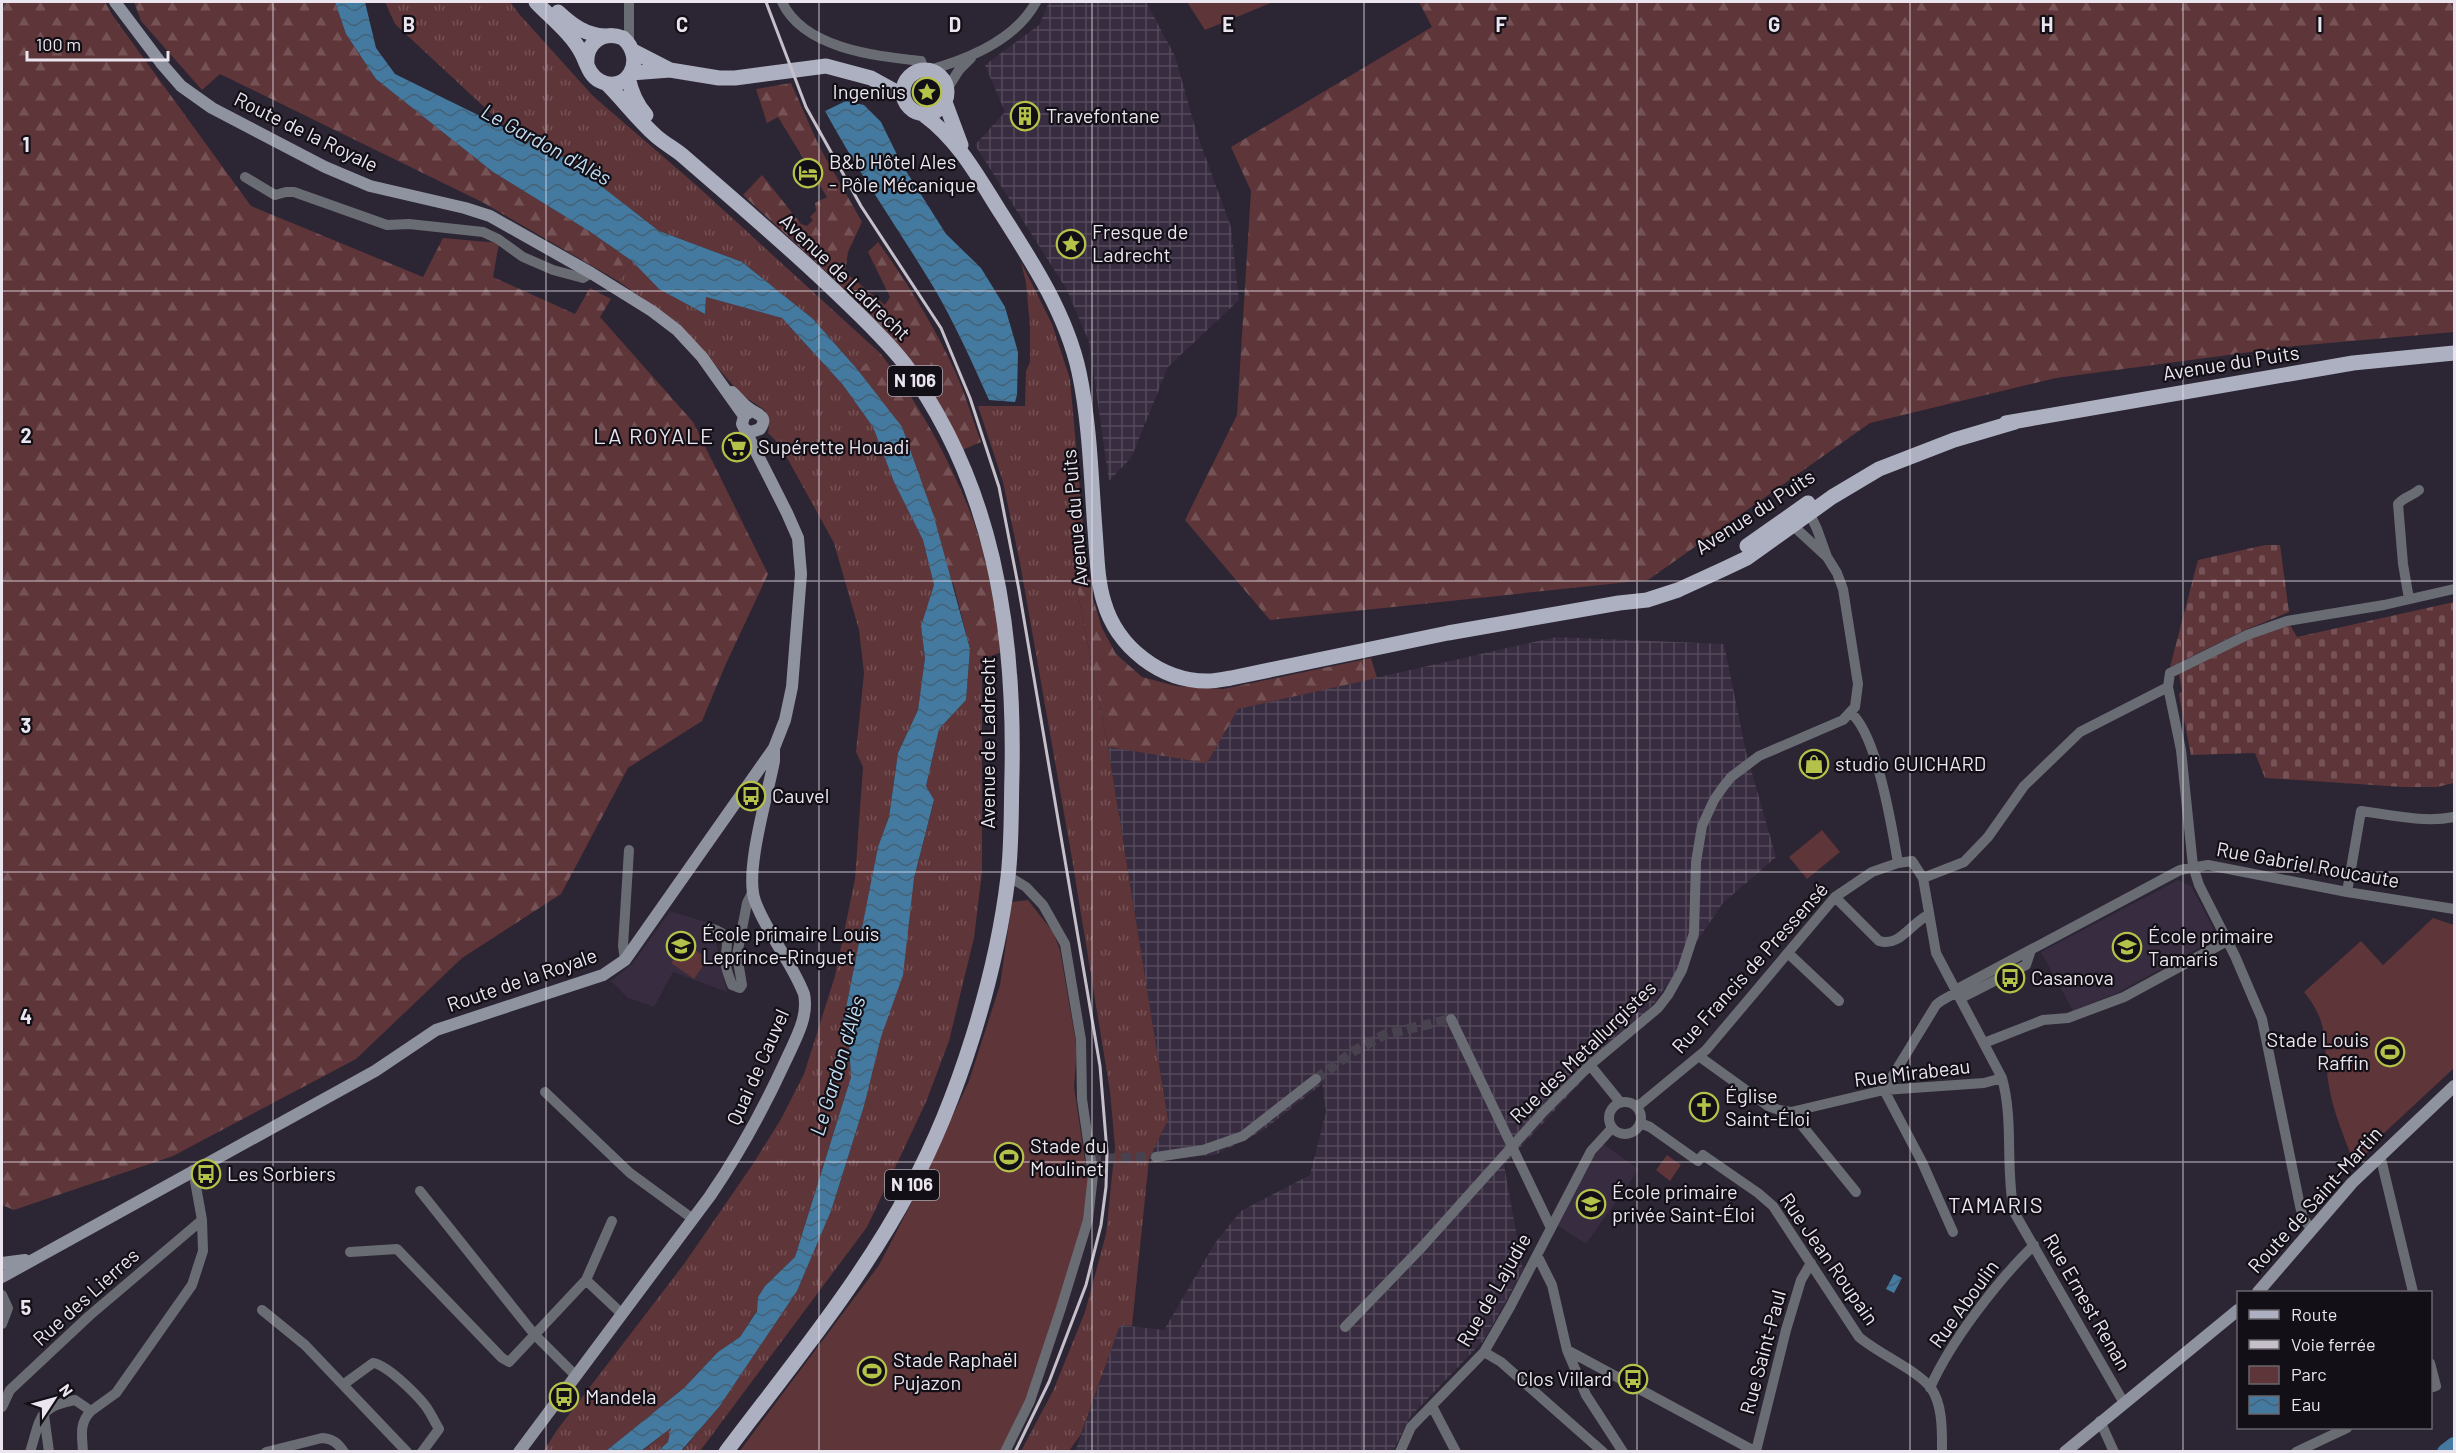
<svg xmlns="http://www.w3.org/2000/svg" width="2456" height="1453" viewBox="0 0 2456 1453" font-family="Barlow,sans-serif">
	<defs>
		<pattern id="industrial-grid" width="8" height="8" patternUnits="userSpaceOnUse" patternTransform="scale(1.5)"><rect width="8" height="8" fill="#372c40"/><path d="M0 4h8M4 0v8" fill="none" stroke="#544a5c"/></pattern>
		<pattern id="grass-tufts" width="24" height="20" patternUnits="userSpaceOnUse" patternTransform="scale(1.5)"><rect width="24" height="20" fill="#5e3538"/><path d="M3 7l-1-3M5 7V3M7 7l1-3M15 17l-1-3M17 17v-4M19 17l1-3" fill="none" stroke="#755255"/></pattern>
		<pattern id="forest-firs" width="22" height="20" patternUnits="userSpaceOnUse" patternTransform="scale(1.5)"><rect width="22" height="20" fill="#5e3538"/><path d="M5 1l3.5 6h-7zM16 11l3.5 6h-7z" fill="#755255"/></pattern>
		<pattern id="cemetery-stones" width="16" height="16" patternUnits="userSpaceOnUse" patternTransform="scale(1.5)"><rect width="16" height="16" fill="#5e3538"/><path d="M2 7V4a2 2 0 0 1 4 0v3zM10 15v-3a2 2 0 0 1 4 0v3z" fill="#755255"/></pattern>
		<pattern id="water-waves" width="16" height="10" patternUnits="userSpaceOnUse" patternTransform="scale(1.5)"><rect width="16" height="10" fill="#447a9f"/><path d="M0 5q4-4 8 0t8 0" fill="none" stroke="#456278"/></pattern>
	</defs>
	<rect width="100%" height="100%" fill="#2c2533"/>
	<path fill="#372c40" d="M2178,880l13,6 25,47 -1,6 -96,53 -46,19 -32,-59z
		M670,911l42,13 15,68 -54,-20 -19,35 -26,-9 -17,-17 22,-18z
		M1603,1144l36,25 -53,75 -29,-19 28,-57z"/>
	<path fill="url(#industrial-grid)" d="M1049,2h97l29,54 22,78 34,93 8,73 -71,67 -37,91 -22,23 -20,-139 -22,-52 -92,-145 30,-33 -20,-47 54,-40z
		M1556,637l168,7 22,108 30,105 -53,46 -68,99 -151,163 19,105 -39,70 -73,76 -18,35 -318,1 45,-127 44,5 51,-87 26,-32 69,-36 16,-63 -4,-28 -60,47 -47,24 -66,4 19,-39 -60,-373 99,15 31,-53z"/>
	<path fill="url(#grass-tufts)" d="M385,2h125l10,13 73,81 102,88 186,170 -24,15 -44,-50 -71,-57 -83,-31 -94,-73 -55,-27 -115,-107z
		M632,261l27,28 46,25 1,-17 76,21 61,67 30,42 21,55 29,58 11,45 -13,41 4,32 -7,52 -20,43 -9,64 -11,30 -34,171 5,24 2,35 -56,180 -30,29 -7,11 -1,13 -17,27 -22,15 -34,36 -78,63 -63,1 14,-22 127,-166 69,-100 28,-45 23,-45 31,-98 20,-97 8,-112 -7,-15 8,-79 -5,-43 -25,-87 -54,-98 -12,-12c5,-28 -12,-25 -28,-40l-62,-70 -60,-42z
		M1021,262l31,62 18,55 17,191 -13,3 34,174 60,373 -19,39 -17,167 -12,-1 -39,109 -12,17h-48l32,-60 32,-79 21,-78 9,-87 -5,-56 -39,-238 -51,-290 -17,-81 -25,-76h47l1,-35 4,-9v-36l-4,-43z
		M970,649l12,10v213l-8,66 -25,103 -23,61 -59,125 -167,224 -19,1 38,-45 78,-116 34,-80 33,-105 50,-228 20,-77 -8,-15 13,-57 27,-29z
		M672,1427l-4,15 -10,9 -17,1z"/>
	<path fill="url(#forest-firs)" d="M2,2h103l8,14 138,190 172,71 20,-39 56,5 -6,34 82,37 15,-26 21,11 -11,18 93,105 75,152 -43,92 -23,55 -74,47 -67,126 -99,64 -106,101 -183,97 -159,54 -12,-5z
		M134,2h201l11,32 30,45 117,93 96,59 43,30 -14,20 -134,-78 -264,-129 -18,16 -61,-69z
		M1419,2h1035v330l-159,14 -239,32 -186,45 -222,157 -378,40 -85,-100 52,-105 14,-224 -20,-44 201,-120z
		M791,83l28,63 43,76 -14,30 -3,20 40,33 5,-8 -22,-45 10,-10c29,40 55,82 76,127 11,23 18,49 27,73l-21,9 -72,-118 -52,-52 -93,-86 19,-20 39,49 6,2 6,-6 -3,-3 6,-6 -1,-8 12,-6 -49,-80 -11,6 -11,-34z
		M881,354c36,47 66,100 88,155 18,45 25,95 33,143l-20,7 -12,-10 -16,-63 -97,-217z
		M1087,570l5,25 10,33 14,26 26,23 34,9 47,3 148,-31 6,20 -139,31 -31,54 -99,-16 -34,-174z"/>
	<path fill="url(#cemetery-stones)" d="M2265,545h15l9,67 -46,19 -73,36 28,-107z
		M2454,602v181l-17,4h-34l-138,-9 -10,-25 -64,2 -12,-60 3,-4 -3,-17 72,-36 39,-13 7,12z"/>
	<path fill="#5e3538" d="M1187,2h86l-68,28z
		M1822,830l18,22 -33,27 -18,-22z
		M1028,900l25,32 7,18 17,99 -3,38 15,100 -8,50 -54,159 -27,56h-261l140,-187 34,-65 56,-119 31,-96 12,-83z
		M2433,918l21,7v143l-72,67 -27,32c-9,-27 -22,-54 -26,-81 -7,-39 3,-60 -25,-94l57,-51 22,24z
		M685,943l23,16 -14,20 -23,-16z
		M1667,1155l14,10 -11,16 -14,-11z"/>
	<path fill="url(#water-waves)" d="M335,2h30l11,46 19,26 170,84 94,73 83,31 71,57 44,50 45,58 32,90 36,132 -4,51 -27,29 -13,57 8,14 -20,78 -11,97 -22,62 -17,69 -33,105 -34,80 -78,116 -38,44h-23l10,-9 3,-14 -30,23h-35l78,-63 34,-36 22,-15 17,-26 1,-14 7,-11 30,-29 56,-180 -2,-35 -5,-24 34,-171 11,-30 9,-64 20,-43 7,-52 -4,-32 13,-41 -11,-45 -29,-58 -21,-55 -30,-42 -61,-67 -76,-21 -1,17 -46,-25 -27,-28 -43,-30 -96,-59 -117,-93 -30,-45z
		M846,101l18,4 17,17 20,41 45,71 35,34 24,39 13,45 -1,43 -2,7 -26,-2c-17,-38 -34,-76 -55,-112 -36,-60 -76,-116 -109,-177z
		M1894,1274l8,4 -8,15 -8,-4z"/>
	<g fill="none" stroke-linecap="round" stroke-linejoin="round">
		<path stroke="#447a9f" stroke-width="16" d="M2445,1452l9,-7"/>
		<path stroke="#48424f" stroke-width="10" stroke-dasharray="10 5" stroke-linecap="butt" d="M1316,1079l38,-28 32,-17 65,-15
			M1091,1159l65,-2"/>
		<path stroke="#6a6c74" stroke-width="10" d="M629,2v42
			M782,2c22,47 94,54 139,59l3,9
			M929,70c40,-11 87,-31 107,-68
			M947,89l12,-19 12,-12
			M245,177l30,18 11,-3h8l93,33 22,-1 74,8 15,7 25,18 30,13 30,8 8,-5
			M1788,521l39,36
			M2409,599l-6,-35 -5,-60c6,-7 14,-8 21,-14
			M1851,713c26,22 41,114 47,150
			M1923,878l41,-16 24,-25 36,-51 56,-54 88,-45
			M2347,892l14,-81c31,4 63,12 93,6
			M1835,897l44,44c21,6 30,-16 49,-26
			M713,929c23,7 10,19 13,37 1,6 4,13 6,19l8,3 2,-3 -5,-30 10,-52 5,-10
			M1788,953l51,48
			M625,960l-2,-14 6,-96
			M1957,993l8,3 61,-31 5,-15
			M1451,1019l100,209
			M1984,1043l59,-23 25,-2 56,-21 103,-56
			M1700,1057l68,49 11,4 12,2 93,-22 100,-7 18,-5
			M1590,1065l30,37
			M1884,1090l52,-85c8,-8 19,-9 25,-18l219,-117 28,-5 139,27 107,17
			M1884,1090l38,72 31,70
			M545,1092l85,81 63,46
			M1609 1118a16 16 0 1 1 32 0a16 16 0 1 1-32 0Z
			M1637,1107l69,-57 129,-153 37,-25 26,-9 14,-2 11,17 13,75 66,125c12,43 3,90 12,134l110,191
			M1791,1112l65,80
			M1640,1123l10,4 48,34 5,-6 55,38 15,13 86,131c20,17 58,33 72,51 12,17 11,44 11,64
			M2380,1155l33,137
			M1156,1157l47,-7 40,-14 73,-57
			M420,1191l114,143 42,42
			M2312,1230l-9,-12 -3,-12 -38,-187 -27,-63 -36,-71 -6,-19 -12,-116 -13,-63 2,-14 77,-38 40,-14 97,-16 70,-16
			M350,1252l47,-3 105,109 7,4 77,-82 26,-59
			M1537,1255l15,30 15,65 189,102
			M586,1280l36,34
			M2,1295l6,13 -6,16
			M262,1310l43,35 102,107
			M1345,1327l77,-80 121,-135 47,-47 68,-57 10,-13 14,-25 12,-37 2,-71 6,-36 12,-26 9,-13 8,-10 28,-21 84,-36 12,-13 3,-23 -15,-95 -6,-16 -10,-16 -10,-28 -10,-21
			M1567,1350l19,45 37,57
			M1484,1352l17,10 102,90
			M2430,1363l6,23 -6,2
			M344,1384l29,-21c13,1 42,30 51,41 6,7 10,17 15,25l-17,23
			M1930,1388c20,-46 68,-108 104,-143
			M1432,1406l24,46
			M2,1407l8,-17 79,-74 113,-96
			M44,1415l5,37
			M2100,1421l14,31
			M1756,1451l30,-121 15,-50 10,-17
			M30,1452c11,-34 7,-45 45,-52l16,11 25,-18 76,-108 11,-34 -1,-31 -9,-50
			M83,1452c-1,-17 -4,-29 8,-41
			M266,1452l56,-14c11,1 16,5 22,14
			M1005,1452l25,-51 31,-93 27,-88 5,-45 -11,-76 -1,-59 -16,-96 -22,-39 -17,-18 -18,-11
			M1400,1452l11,-25 73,-75 26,-45 81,-156 21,-23
			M2296,1452l51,-24"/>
		<path stroke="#8f939f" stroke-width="12" d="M115,2l46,61 20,23 31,22 113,59 45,19 95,22 25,8 101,57 61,38 25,19 25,27 42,59
			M732,392c6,5 11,13 18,17 8,6 19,7 10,20l-9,3 -5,-2
			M2,1263l23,-3
			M2,1277l373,-206 61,-41 167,-55 22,-15 149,-212 11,-28 7,-33 9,-113 -3,-36 -11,-25 -45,-89 2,-8 7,-5
			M2258,1292l94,-109 102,-97
			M519,1452l191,-256c31,-45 53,-86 76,-136 9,-20 23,-43 18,-66 -12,-32 -37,-60 -49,-93 -11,-29 13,-107 19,-140v-13
			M2065,1452l173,-142"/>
		<path stroke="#acb0c1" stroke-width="15" d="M536,2c15,16 36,32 46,52 5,10 7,21 18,27 27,14 47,-22 23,-43 -20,-8 -38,5 -36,27
			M558,12c14,13 27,23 47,24
			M633,51l37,19
			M903 92a22 22 0 1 1 44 0a22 22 0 1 1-44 0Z
			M631,73l39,-3 49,8h16l91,-12 45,12 31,17
			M628,77c3,14 8,27 18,38
			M607,84c17,17 31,36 49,52 8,7 17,12 26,19 54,47 110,94 161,144 21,20 43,41 61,64 89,120 111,265 108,410 -1,35 0,70 -4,104 -12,101 -50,223 -98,312 -50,94 -120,178 -184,263
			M945,102l16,43
			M924,115c34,25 53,60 75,95 32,50 67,103 80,162 11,52 12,106 16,158 2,24 2,50 9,72 13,45 57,80 105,79 7,0 15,-2 22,-3l217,-45 171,-30 28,-3 31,-10 48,-22 21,-10 85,-61 47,-28 75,-29 61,-18
			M2006,423l347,-60 101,-10
			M1747,546l61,-43"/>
		<path stroke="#c6c0cb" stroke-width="3" d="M766,2l40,105 55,99 80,122 29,70 29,89 20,103 81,476 7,86 -1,35 -5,38 -15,60 -37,97 -34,70"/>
	</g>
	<path fill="none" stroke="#eae5ef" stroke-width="1.5" stroke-opacity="0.55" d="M273,2v1450M546,2v1450M819,2v1450M1092,2v1450M1364,2v1450M1637,2v1450M1910,2v1450M2183,2v1450M2,291h2452M2,581h2452M2,872h2452M2,1162h2452"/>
	<defs>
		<g id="sight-ring" transform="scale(1.5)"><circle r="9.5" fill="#130f16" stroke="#b4c24a" stroke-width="1.5"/><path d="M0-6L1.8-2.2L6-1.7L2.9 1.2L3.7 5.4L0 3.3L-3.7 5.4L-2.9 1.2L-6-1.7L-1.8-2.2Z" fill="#b4c24a"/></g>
		<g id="building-ring" transform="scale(1.5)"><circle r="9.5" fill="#130f16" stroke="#b4c24a" stroke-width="1.5"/><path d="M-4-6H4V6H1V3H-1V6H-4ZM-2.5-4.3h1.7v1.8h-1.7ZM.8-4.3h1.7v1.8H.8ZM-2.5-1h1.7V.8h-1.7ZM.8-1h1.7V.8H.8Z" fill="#b4c24a"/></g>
		<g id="hotel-ring" transform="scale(1.5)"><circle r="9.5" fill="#130f16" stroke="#b4c24a" stroke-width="1.5"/><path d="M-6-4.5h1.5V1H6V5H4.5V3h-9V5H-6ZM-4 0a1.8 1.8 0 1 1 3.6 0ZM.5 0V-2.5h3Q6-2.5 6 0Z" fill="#b4c24a"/></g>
		<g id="supermarket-ring" transform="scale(1.5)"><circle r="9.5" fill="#130f16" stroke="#b4c24a" stroke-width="1.5"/><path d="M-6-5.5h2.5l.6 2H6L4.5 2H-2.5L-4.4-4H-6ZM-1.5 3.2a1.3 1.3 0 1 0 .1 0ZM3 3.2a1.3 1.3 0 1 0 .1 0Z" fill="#b4c24a"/></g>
		<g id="shop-ring" transform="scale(1.5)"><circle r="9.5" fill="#130f16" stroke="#b4c24a" stroke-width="1.5"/><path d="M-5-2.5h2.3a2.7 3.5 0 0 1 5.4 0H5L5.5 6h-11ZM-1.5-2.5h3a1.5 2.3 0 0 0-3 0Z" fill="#b4c24a"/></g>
		<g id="bus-ring" transform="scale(1.5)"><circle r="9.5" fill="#130f16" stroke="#b4c24a" stroke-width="1.5"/><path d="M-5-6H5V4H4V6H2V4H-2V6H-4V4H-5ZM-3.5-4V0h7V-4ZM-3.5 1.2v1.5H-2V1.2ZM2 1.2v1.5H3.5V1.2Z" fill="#b4c24a"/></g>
		<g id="school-ring" transform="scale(1.5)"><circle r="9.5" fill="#130f16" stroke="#b4c24a" stroke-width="1.5"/><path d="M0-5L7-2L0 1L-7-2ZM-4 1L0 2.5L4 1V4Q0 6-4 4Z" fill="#b4c24a"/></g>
		<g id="stadium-ring" transform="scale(1.5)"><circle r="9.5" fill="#130f16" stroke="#b4c24a" stroke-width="1.5"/><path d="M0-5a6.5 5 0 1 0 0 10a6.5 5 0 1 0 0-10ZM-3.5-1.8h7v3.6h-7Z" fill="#b4c24a"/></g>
		<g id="church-ring" transform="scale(1.5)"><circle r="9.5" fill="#130f16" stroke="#b4c24a" stroke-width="1.5"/><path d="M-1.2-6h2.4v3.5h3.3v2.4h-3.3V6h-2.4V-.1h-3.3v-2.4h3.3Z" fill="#b4c24a"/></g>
	</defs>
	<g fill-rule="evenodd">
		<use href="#sight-ring" x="927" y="92"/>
		<use href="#building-ring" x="1025" y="116"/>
		<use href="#hotel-ring" x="808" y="173"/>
		<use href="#sight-ring" x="1071" y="244"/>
		<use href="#supermarket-ring" x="737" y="447"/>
		<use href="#shop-ring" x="1814" y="764"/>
		<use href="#bus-ring" x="751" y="796"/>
		<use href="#school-ring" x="681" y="946"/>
		<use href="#school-ring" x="2127" y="947"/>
		<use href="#bus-ring" x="2010" y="978"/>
		<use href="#stadium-ring" x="2390" y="1052"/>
		<use href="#church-ring" x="1704" y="1107"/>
		<use href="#stadium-ring" x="1009" y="1157"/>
		<use href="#bus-ring" x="206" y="1174"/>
		<use href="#school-ring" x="1591" y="1204"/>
		<use href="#stadium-ring" x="872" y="1371"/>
		<use href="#bus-ring" x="1633" y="1379"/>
		<use href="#bus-ring" x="564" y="1397"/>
	</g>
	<g text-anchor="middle" stroke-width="4.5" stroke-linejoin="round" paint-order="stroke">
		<g fill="#130f16" stroke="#aaa5ae" stroke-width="1.5">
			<rect x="888" y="366" width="54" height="30" rx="4.5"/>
			<rect x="885" y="1170" width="54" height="30" rx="4.5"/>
		</g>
		<g font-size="18" font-weight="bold" fill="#eae5ef">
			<text x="915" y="387">N 106</text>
			<text x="912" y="1191">N 106</text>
		</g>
		<g font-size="20" fill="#eae5ef" stroke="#130f16" text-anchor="start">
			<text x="906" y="99" text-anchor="end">Ingenius</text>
			<text x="1046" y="123">Travefontane</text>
			<text x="829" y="169">B&amp;b Hôtel Ales<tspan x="829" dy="23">- Pôle Mécanique</tspan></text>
			<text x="1092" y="239">Fresque de<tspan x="1092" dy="23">Ladrecht</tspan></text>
			<text x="758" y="454">Supérette Houadi</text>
			<text x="1835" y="771">studio GUICHARD</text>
			<text x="772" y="803">Cauvel</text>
			<text x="702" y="941">École primaire Louis<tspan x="702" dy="23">Leprince-Ringuet</tspan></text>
			<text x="2148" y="943">École primaire<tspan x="2148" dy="23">Tamaris</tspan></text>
			<text x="2031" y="985">Casanova</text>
			<text x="2369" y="1047" text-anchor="end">Stade Louis<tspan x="2369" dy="23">Raffin</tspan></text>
			<text x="1725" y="1103">Église<tspan x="1725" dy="23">Saint-Éloi</tspan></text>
			<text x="1030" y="1153">Stade du<tspan x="1030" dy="23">Moulinet</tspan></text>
			<text x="227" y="1181">Les Sorbiers</text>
			<text x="1612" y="1199">École primaire<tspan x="1612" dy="23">privée Saint-Éloi</tspan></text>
			<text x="893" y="1367">Stade Raphaël<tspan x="893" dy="23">Pujazon</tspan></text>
			<text x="1612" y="1386" text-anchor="end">Clos Villard</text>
			<text x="585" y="1404">Mandela</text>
		</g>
		<g font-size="20" fill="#eae5ef" stroke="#130f16">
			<text transform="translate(306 132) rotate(26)" y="7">Route de la Royale</text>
			<text transform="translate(845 277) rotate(44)" y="7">Avenue de Ladrecht</text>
			<text transform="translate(2231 363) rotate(-9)" y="7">Avenue du Puits</text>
			<text transform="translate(1755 512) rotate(-33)" y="7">Avenue du Puits</text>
			<text transform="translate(1075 518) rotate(-95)" y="7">Avenue du Puits</text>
			<text transform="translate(988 743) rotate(-90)" y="7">Avenue de Ladrecht</text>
			<text transform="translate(2308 865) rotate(10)" y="7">Rue Gabriel Roucaute</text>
			<text transform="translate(1750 968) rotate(-48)" y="7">Rue Francis de Pressensé</text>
			<text transform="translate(522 980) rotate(-19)" y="7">Route de la Royale</text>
			<text transform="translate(1583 1052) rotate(-44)" y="7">Rue des Metallurgistes</text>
			<text transform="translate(758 1067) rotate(-66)" y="7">Quai de Cauvel</text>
			<text transform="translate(1912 1073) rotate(-7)" y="7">Rue Mirabeau</text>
			<text transform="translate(2315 1200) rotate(-48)" y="7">Route de Saint-Martin</text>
			<text transform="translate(1829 1259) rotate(55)" y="7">Rue Jean Roupain</text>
			<text transform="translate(1494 1290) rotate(-60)" y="7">Rue de Lajudie</text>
			<text transform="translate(86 1297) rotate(-42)" y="7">Rue des Lierres</text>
			<text transform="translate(2087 1302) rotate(60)" y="7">Rue Ernest Renan</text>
			<text transform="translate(1964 1304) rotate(-54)" y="7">Rue Aboulin</text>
			<text transform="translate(1763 1352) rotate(-75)" y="7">Rue Saint-Paul</text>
		</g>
		<g font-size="21" font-style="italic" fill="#bfddf3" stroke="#130f16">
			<text transform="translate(546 145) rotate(29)" y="7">Le Gardon d'Alès</text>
			<text transform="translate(838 1066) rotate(-73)" y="7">Le Gardon d'Alès</text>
		</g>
		<g font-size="22" letter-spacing="1.5" fill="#eae5ef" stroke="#130f16">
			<text x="654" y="444">LA ROYALE</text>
			<text x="1996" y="1213">TAMARIS</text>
		</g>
	</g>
	<g font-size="20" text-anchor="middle" font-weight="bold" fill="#eae5ef" stroke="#130f16" stroke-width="4.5" stroke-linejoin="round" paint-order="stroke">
		<text x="409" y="32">B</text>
		<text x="682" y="32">C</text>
		<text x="955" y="32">D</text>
		<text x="1228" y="32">E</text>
		<text x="1501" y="32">F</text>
		<text x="1774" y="32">G</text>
		<text x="2047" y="32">H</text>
		<text x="2320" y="32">I</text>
		<text x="26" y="152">1</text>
		<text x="26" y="443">2</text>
		<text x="26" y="733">3</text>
		<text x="26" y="1024">4</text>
		<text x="26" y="1315">5</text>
	</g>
	<rect width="2456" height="1453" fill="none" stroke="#eae5ef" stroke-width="6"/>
	<rect x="2237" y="1291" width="195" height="138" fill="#130f16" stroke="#69656d" stroke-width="1.5"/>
	<rect x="2249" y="1310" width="30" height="9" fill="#acb0c1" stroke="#69656d" stroke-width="1.5"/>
	<text x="2291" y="1321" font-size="18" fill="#eae5ef">Route</text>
	<rect x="2249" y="1340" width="30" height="9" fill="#c6c0cb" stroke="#69656d" stroke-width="1.5"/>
	<text x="2291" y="1351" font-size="18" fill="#eae5ef">Voie ferrée</text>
	<rect x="2249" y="1366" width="30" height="18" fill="#5e3538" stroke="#69656d" stroke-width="1.5"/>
	<text x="2291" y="1381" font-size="18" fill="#eae5ef">Parc</text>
	<rect x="2249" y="1396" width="30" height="18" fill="url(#water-waves)" stroke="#69656d" stroke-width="1.5"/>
	<text x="2291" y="1411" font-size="18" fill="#eae5ef">Eau</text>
	<g transform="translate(54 1399) rotate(54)" stroke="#130f16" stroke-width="4.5" paint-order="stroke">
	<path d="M0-4.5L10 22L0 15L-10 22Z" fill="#eae5ef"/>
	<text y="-9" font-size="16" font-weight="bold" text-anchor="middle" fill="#eae5ef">N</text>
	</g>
	<path d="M27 51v9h141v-9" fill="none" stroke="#eae5ef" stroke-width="3"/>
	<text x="36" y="51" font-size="18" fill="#eae5ef" stroke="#130f16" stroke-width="4.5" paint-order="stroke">100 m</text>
</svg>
